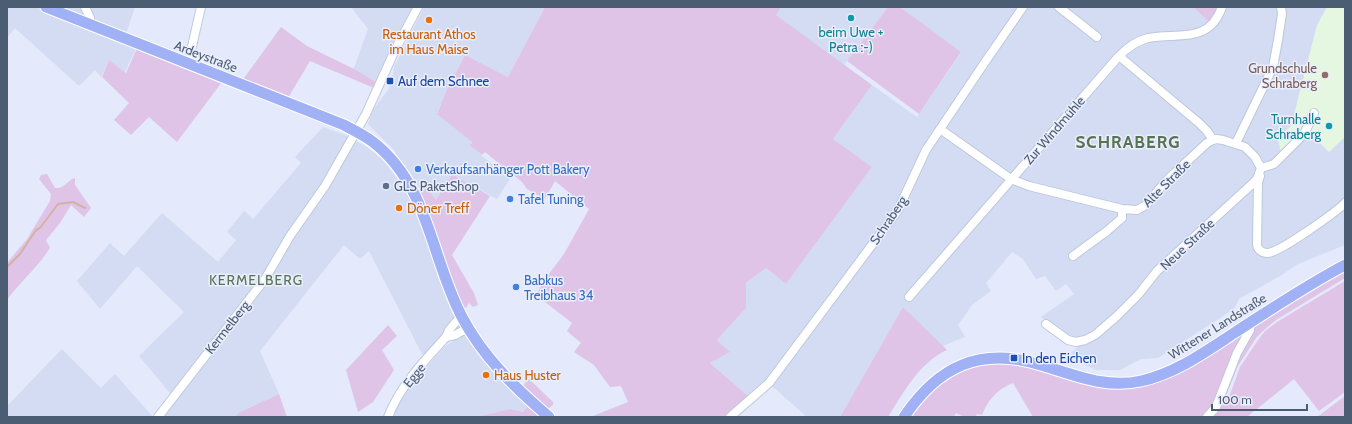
<svg xmlns="http://www.w3.org/2000/svg" width="1352" height="424" viewBox="0 0 1352 424" font-family="Cabin,sans-serif">
	<rect width="100%" height="100%" fill="#e4e9fb"/>
	<path fill="#d3dcf2" d="M7,7h128l-12,35 13,6 -11,24 -16,-12 -8,17 -6,-7 -16,16 -64,-58 -8,10z
		M351,7h62l-16,29 -21,46 -25,-12 3,-2 14,-39z
		M424,7h121l-37,70 -43,-22 -18,34 -10,24 35,29 -2,4 40,33 -13,20 -45,-25 -16,26 -17,-6 -25,-44 -26,-26 5,-14 15,-20 4,-10 2,-13z
		M781,7h107l-44,58 -69,-50z
		M900,7h293l16,15 15,-15h121v238l-47,19 -18,12 -41,23 -5,10 -76,49 -17,1 -21,11h-23l-17,-7 -9,-10 10,-9 -12,-6 -28,-21 33,-23 -8,-10 -10,7 -11,-15 -9,3 -13,-20 -11,-7 -26,31 5,8 -19,14 -14,20 7,12 -25,10 -37,-40 -63,110h-33l-36,-32 -7,-3 -16,14 -38,-33 20,-11 -13,-12 29,-32v-25l20,-15 20,16 86,-117 -39,-28 39,-54 45,32 44,-64z
		M323,127l22,8 20,11 17,13 26,33 13,29 20,64 13,32 -15,23 -16,16 -54,-105 -9,8 -16,-14 -84,106 19,43 -41,19 -3,4h-74l14,-18 -36,-43 45,-44 -47,-46 -37,43 -23,-28 33,-38 14,13 38,-43 56,49 18,-22 -9,-8 17,-21 9,8 48,-56 -6,-6z
		M464,334l16,23 25,26 24,21 -6,8 -13,-3 -34,8h-83l5,-11 14,-23 32,-36z
		M62,349l39,39 14,-14 38,43h-146v-11z"/>
	<path fill="#e5f7e1" d="M1327,7h18v130l-16,15 -22,-22 -5,2 -21,21 -3,-15 13,-12 26,-101z"/>
	<path fill="#dfc4e8" d="M545,7h236l-5,8 96,70 -39,54 39,28 -86,117 -20,-16 -20,15v25l-29,32 13,12 -20,11 38,33 -23,21 -132,-1 35,-14 -7,-16 -11,1 -16,-22 -20,-13 7,-9 -14,-12 5,-8 -36,-28 9,-16 19,-25 25,-45 -34,-28 -10,18 -18,-10 -5,-7 -37,-30 -3,3 -12,-9 2,-4 -35,-28 10,-25 18,-34 43,22z
		M888,7h12l61,45 -42,62 -72,-53z
		M1193,7h25l-9,15z
		M281,27l26,19 47,23 22,13 -2,6 -64,-27 -22,37 -46,-17z
		M137,48l85,34 -45,60 -28,-25 -18,18 -17,-15 15,-17 -27,-26 7,-17 17,13z
		M47,174l8,14c10,1 12,-8 20,-10v7l16,23 -7,9 -13,-12 -11,18 -14,17 4,8c-12,19 -30,34 -43,52v-37l20,-24 23,-38 1,-7 -12,-15 2,-4z
		M452,174l38,22 -38,59 22,38 4,12 -5,2 -4,-4 -3,5 -4,-1 -32,-90 -11,-23 7,-6 10,12z
		M1345,268v10l-69,42 -12,10 -8,8 -18,28 -13,32 3,2 12,-33 18,-27 7,-9 12,-9 68,-41v111l-26,19 -25,-32 -47,38h-214l-20,-34c-16,6 -25,17 -31,32l-5,-1 -1,3h-12l-8,-4 -3,4h-44l6,-11 35,-31 20,-8 23,-5 20,1 69,21 37,5 31,-6z
		M903,307l44,43c-28,13 -43,42 -59,67h-48z
		M388,325l9,11 -15,14 12,20 -21,32 -15,10 -12,-42z
		M529,379l24,23v3l-4,3h-5l-22,-22z
		M279,394l8,23h-52l3,-4z
		M1345,396v21h-28z
		M529,404l15,13h-68l34,-8 13,3z"/>
	<g fill="none" stroke-linecap="round" stroke-linejoin="round">
		<path stroke="#d4b2a1" stroke-width="2" d="M7,267l13,-13 16,-24 4,-2 18,-24 15,-2 12,6"/>
		<g stroke="#bdc8dc" stroke-width="10">
			<path id="minor" d="M85,7l5,11 -1,6
				M1059,7l38,30
				M1119,56l80,67 8,8 6,9
				M188,64l13,-57
				M940,129l71,50 18,7 93,23 15,1 9,-5 20,-24 41,-38 6,-3 4,-1 6,1 22,7 10,10 6,11
				M1236,143l37,-76 5,-27 4,-26 -1,-7
				M1261,168l13,-4 30,-30 10,-21
				M1260,176l-2,6 -1,63c1,5 5,8 11,8 12,-1 67,-40 77,-50
				M1073,256l34,-25 15,-13v-9
				M909,297l210,-241c8,-8 17,-15 29,-18 28,-6 61,7 74,-31
				M1046,324l22,16 8,2 9,-2 10,-5 22,-19 21,-21 19,-24 94,-86 6,-6 4,-11
				M446,337l9,-2 13,-7
				M158,417l107,-138 25,-43 35,-50 41,-72 29,-64 23,-43
				M388,417c12,-31 36,-56 58,-80l3,-7 12,-14
				M730,417l39,-34 129,-173 28,-60 57,-85 40,-58
				M1207,417l9,-10 21,-54 13,-23 -1,-7"/>
		</g>
		<g stroke="#fff" stroke-width="13">
			<path id="major" d="M46,7l298,118c9,5 20,10 29,17 56,43 58,117 89,175 21,40 53,71 87,100
				M904,417c34,-51 77,-71 137,-52 34,10 65,24 100,16 35,-8 64,-29 93,-48 37,-24 73,-48 111,-68"/>
		</g>
		<use href="#minor" stroke="#fff" stroke-width="8"/>
		<use href="#major" stroke="#a0b1f6" stroke-width="11"/>
	</g>
	<g fill="#0f9aa8" stroke="#eaeefe" stroke-width="1.5">
		<circle cx="851" cy="18" r="4"/>
		<circle cx="1329" cy="126" r="4"/>
	</g>
	<g fill="#e8710a" stroke="#eaeefe" stroke-width="1.5">
		<circle cx="429" cy="20" r="4"/>
		<circle cx="399" cy="208" r="4"/>
		<circle cx="486" cy="375" r="4"/>
	</g>
	<circle fill="#8d6e63" stroke="#eaeefe" stroke-width="1.5" cx="1325" cy="75" r="4"/>
	<g fill="#1a4fb4" stroke="#eaeefe" stroke-width="1.5">
		<rect x="386" y="77" width="8" height="8" rx="2"/>
		<rect x="1010" y="354" width="8" height="8" rx="2"/>
	</g>
	<g fill="#3f7fe0" stroke="#eaeefe" stroke-width="1.5">
		<circle cx="418" cy="169" r="4"/>
		<circle cx="510" cy="199" r="4"/>
		<circle cx="516" cy="287" r="4"/>
	</g>
	<circle fill="#5c6f8a" stroke="#eaeefe" stroke-width="1.5" cx="386" cy="186" r="4"/>
	<g text-anchor="middle" stroke-width="3" stroke-linejoin="round" paint-order="stroke">
		<g font-size="13" fill="#0d838f" stroke="#eaeefe">
			<text x="851" y="37">beim Uwe +<tspan x="851" dy="15">Petra :-)</tspan></text>
			<text x="1321" y="124" text-anchor="end">Turnhalle<tspan x="1321" dy="15">Schraberg</tspan></text>
		</g>
		<g font-size="13" fill="#c56008" stroke="#eaeefe" text-anchor="start">
			<text x="429" y="39" text-anchor="middle">Restaurant Athos<tspan x="429" dy="15">im Haus Maise</tspan></text>
			<text x="407" y="213">Döner Treff</text>
			<text x="494" y="380">Haus Huster</text>
		</g>
		<g font-size="13" fill="#4b5d72" stroke="#eaeefe">
			<text transform="translate(206 56) rotate(21)" y="5">Ardeystraße</text>
			<text transform="translate(1054 130) rotate(-49)" y="5">Zur Windmühle</text>
			<text transform="translate(1166 183) rotate(-45)" y="5">Alte Straße</text>
			<text transform="translate(888 220) rotate(-56)" y="5">Schraberg</text>
			<text transform="translate(1187 244) rotate(-43)" y="5">Neue Straße</text>
			<text transform="translate(1217 326) rotate(-32)" y="5">Wittener Landstraße</text>
			<text transform="translate(227 327) rotate(-52)" y="5">Kermelberg</text>
			<text transform="translate(414 375) rotate(-51)" y="5">Egge</text>
		</g>
		<g font-size="13" fill="#785e54" stroke="#eaeefe" text-anchor="end">
			<text x="1317" y="73">Grundschule<tspan x="1317" dy="15">Schraberg</tspan></text>
		</g>
		<g font-size="13" fill="#164399" stroke="#eaeefe" text-anchor="start">
			<text x="398" y="86">Auf dem Schnee</text>
			<text x="1022" y="363">In den Eichen</text>
		</g>
		<g font-size="13" fill="#366cbe" stroke="#eaeefe" text-anchor="start">
			<text x="426" y="174">Verkaufsanhänger Pott Bakery</text>
			<text x="518" y="204">Tafel Tuning</text>
			<text x="524" y="285">Babkus<tspan x="524" dy="15">Treibhaus 34</tspan></text>
		</g>
		<g font-size="13" fill="#4e5e75" stroke="#eaeefe" text-anchor="start">
			<text x="394" y="191">GLS PaketShop</text>
		</g>
		<g font-size="14" letter-spacing="1" fill="#577452" stroke="#eaeefe">
			<text x="256" y="285">KERMELBERG</text>
		</g>
		<g font-size="17" font-weight="bold" letter-spacing="1" fill="#577452" stroke="#eaeefe">
			<text x="1128" y="148">SCHRABERG</text>
		</g>
	</g>
	<rect width="1352" height="424" fill="none" stroke="#4b5d72" stroke-width="16"/>
	<path d="M1212 404v6h95v-6" fill="none" stroke="#4b5d72" stroke-width="2"/>
	<text x="1218" y="404" font-size="12" fill="#4b5d72" stroke="#eaeefe" stroke-width="3" paint-order="stroke">100 m</text>
</svg>
